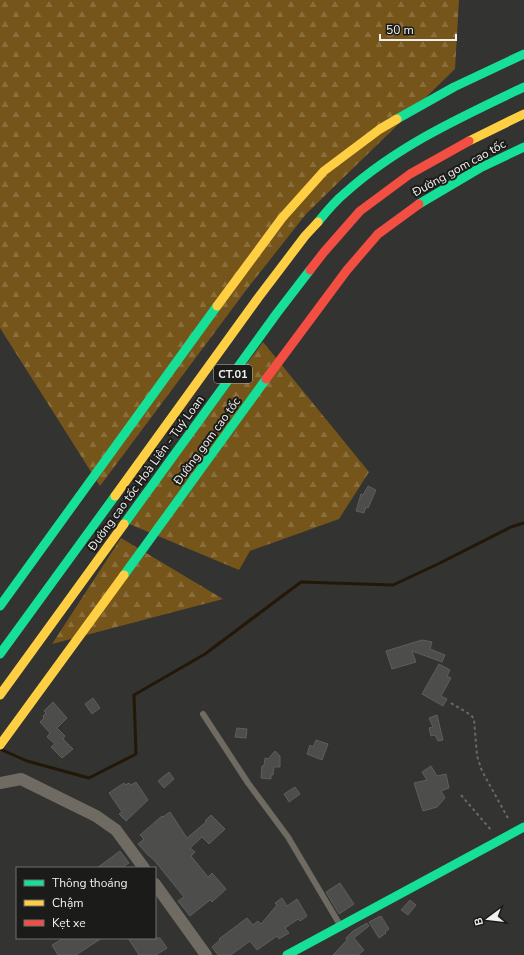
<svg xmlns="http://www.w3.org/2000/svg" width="524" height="955" viewBox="0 0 524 955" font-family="'Nunito Sans',sans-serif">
	<defs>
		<pattern id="forest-firs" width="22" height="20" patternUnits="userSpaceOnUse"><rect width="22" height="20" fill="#76551a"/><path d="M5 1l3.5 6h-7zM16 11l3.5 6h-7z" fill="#8a6e3c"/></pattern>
	</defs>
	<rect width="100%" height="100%" fill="#333332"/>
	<path fill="url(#forest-firs)" d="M0,0h459l-4,69 -149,145 -59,75 -147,197 -100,-158z
		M263,342l106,130 -30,47 -89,32 -11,19 -112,-47z
		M121,538l102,61 -171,45z"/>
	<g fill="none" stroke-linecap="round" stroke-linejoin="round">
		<path stroke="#231807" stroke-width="3" d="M2,750l25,11 62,17 47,-24 -2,-59 71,-41 96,-72 92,3 45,-21 73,-37 13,-4"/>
	</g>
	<path fill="#4d4d4b" stroke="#5e5e5d" d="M368,486l8,4 -8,18 -2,-1 -2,6 -8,-2 5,-17 2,1z
		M422,640l10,2 -2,7 15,6 -3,7 -30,-11 4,11 -24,7 -6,-18z
		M439,664l11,6 -3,6 4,2 -10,18 6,3 -4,7 -21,-12z
		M93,698l7,10 -8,6 -7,-10z
		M53,702l14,16 -10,10 8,8 -2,3 10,10 -11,9 -11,-11 4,-3 -8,-7 3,-4 -10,-11 4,-4 -1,-2 3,-3 -2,-2z
		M437,715l6,25 -5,1 -3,-6 -4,1 -2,-8 4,-1 -4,-9z
		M237,728l10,1 -1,9 -11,-1z
		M316,740l12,4 -6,16 -15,-6 3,-9 3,2z
		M275,751l5,5v11h-6l-1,8h-2v4l-10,-1 1,-12h2l1,-8 3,1z
		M431,766l6,10 9,-2 3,14 -8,3 4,7 -8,9 -14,4 -9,-28 13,-3 -5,-8z
		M169,772l5,7 -10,9 -6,-7z
		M136,782l12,18 -22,21 -7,-7 3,-2 -13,-19 15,-10 1,2 4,-2 2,2z
		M295,787l5,7 -11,8 -5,-8z
		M170,812l17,26 19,-16 -1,-1 6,-6 14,14 -16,15 -7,-7 -12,11 5,4 -4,4 17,21 4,-4 14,16 -14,13 -2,-2 -20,16 -12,-15 6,-4 -30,-37 -6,-5 -10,-11 6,-5 -4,-4 22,-19 1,1z
		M120,851l9,12 -8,5h-24z
		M340,883l14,21 -15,10 -13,-22z
		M282,898l5,8 10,-7 10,17 -7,5 -2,-2 -13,9 4,5 -10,6 -2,-3 -20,14 -7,-9 -19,14h-13l-6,-8 8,-7 -1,-1 28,-21 6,7 5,-4 3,3 16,-19 -2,-2z
		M410,900l6,5 -8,10 -7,-5z
		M381,916l8,13 -4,3 1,1 -7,5 -10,-16z
		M367,923l2,3 -15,12 10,12 -6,5h-25l14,-15 -1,-2 7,-7z
		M64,938h38l-26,17h-18l-6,-10z
		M128,938h32l7,10 -11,7h-17z"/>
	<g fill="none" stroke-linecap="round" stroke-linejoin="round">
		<path stroke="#6c6965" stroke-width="2" stroke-dasharray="3 3" stroke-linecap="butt" d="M451,703l20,12 3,4 3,37 5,15 27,49
			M461,795l30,35"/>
		<path stroke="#6f6a62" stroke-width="6" d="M203,714l45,69 40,54 52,88"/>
		<path stroke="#6f6a62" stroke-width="12" d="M0,783l21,-4 75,37 20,14 28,38
			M155,884l51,71"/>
		<path stroke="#16e098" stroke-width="9" d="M397,119l57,-32 70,-33
			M419,204l61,-36 44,-21
			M318,222c8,-10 17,-21 27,-29 52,-47 116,-76 179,-106
			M124,524l153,-211 33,-43
			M124,575l142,-196
			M0,606l217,-300
			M0,654l115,-158
			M287,955l237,-128"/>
		<path stroke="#ffcf43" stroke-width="9" d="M469,141l55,-27
			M217,306l65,-88 42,-47 56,-42 17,-10
			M115,496l143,-198 47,-62 13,-14
			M0,695l124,-171
			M0,745l124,-170"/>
		<path stroke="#f24e42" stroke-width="9" d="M310,270l14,-18 36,-41 50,-37 59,-33
			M266,379l81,-109 31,-36 41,-30"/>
	</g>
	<g text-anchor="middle" stroke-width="4" stroke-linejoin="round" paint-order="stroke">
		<rect fill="#1b1b1a" stroke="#b1b0ae" stroke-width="1" x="214" y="365" width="38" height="18" rx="3"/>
		<g font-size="11" font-weight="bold" fill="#f1f0ee">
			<text x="233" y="378">CT.01</text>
		</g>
		<g font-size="12" fill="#f1f0ee" stroke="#1b1b1a">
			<text transform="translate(459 168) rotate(-29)" y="4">Đường gom cao tốc</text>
			<text transform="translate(207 441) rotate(-54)" y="4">Đường gom cao tốc</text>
			<text transform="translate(146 473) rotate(-54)" y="4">Đường cao tốc Hoà Liên - Tuý Loan</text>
		</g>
	</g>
	<rect x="16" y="867" width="140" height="72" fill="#1b1b1a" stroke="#71706f"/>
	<rect x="24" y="880" width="20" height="6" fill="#16e098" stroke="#71706f"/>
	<text x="52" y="887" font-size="12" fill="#f1f0ee">Thông thoáng</text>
	<rect x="24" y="900" width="20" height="6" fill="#ffcf43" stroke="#71706f"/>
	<text x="52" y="907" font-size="12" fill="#f1f0ee">Chậm</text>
	<rect x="24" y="920" width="20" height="6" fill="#f24e42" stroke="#71706f"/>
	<text x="52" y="927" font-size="12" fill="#f1f0ee">Kẹt xe</text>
	<g transform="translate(488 919) rotate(255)" stroke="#1b1b1a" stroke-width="3" paint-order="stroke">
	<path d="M0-3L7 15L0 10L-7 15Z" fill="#f1f0ee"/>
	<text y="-6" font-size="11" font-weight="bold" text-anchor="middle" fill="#f1f0ee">B</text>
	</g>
	<path d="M380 34v6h76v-6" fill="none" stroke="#f1f0ee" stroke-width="2"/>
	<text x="386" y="34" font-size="12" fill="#f1f0ee" stroke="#1b1b1a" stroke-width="3" paint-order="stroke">50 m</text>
</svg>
